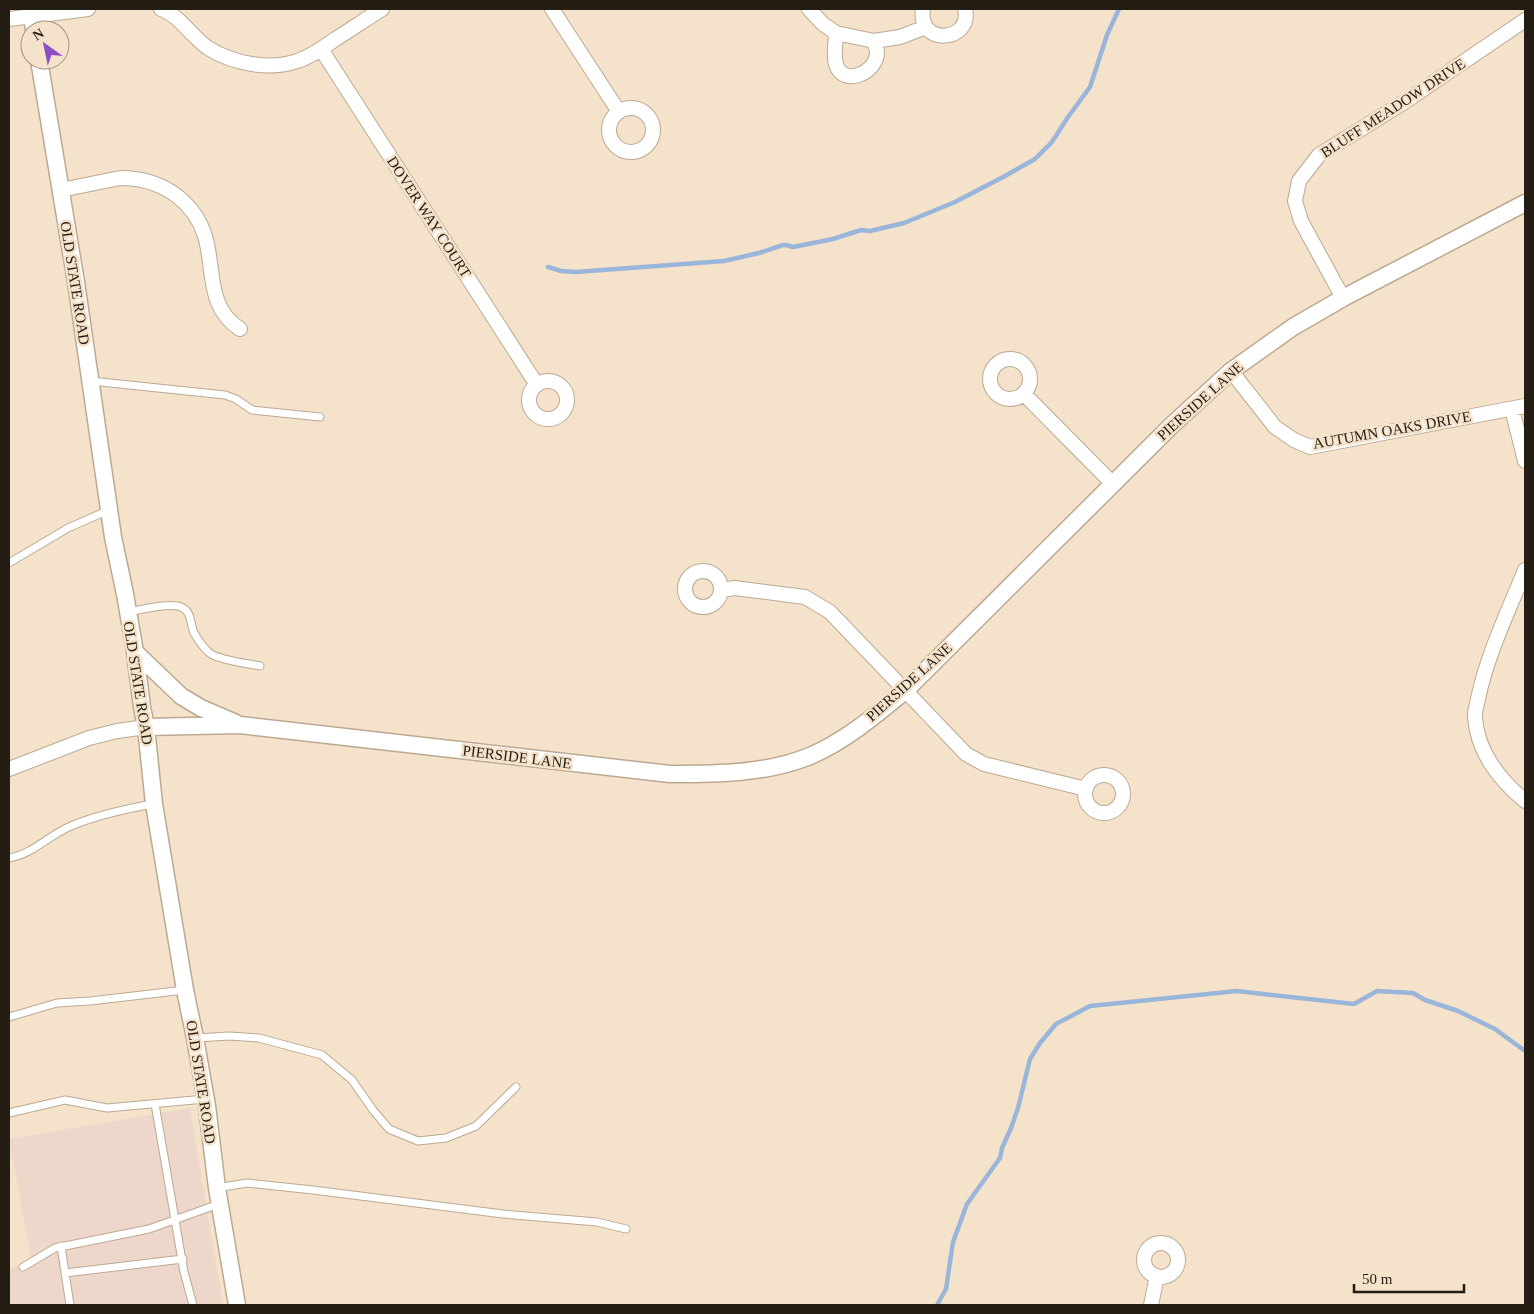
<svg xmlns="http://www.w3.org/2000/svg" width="1534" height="1314" viewBox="0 0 1534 1314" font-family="'Times New Roman',serif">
	<rect width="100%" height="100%" fill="#f5e2cb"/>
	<path fill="#edd7cb" d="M190,1108l33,197h-214v-36l5,-1 17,-11 -22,-118z"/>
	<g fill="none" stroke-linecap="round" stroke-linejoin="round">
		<path stroke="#99b5d9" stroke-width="4.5" d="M548,267l13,4 15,1 148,-11 35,-8 24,-8h3l7,2 40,-8 28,-9 9,1 34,-8 51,-21 50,-26 30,-17 17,-17 16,-25 22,-30 17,-52 12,-26
			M937,1305l9,-16 7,-47 14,-38 33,-46 2,-10 9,-20 7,-20 12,-49 10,-16 16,-19 34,-18 147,-15 117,13 23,-13 36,2 12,7 33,11 37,18 30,22"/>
		<g stroke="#bba992" stroke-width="9">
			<path id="service" d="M91,381l134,14 11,4 16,11 68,7
				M9,563l59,-35 41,-18
				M128,612c13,-2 41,-10 53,-5 11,4 9,17 13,26 4,7 10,16 17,21 12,7 35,9 49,12
				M9,858c24,-4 40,-23 62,-32 26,-11 54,-17 82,-22
				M9,1017l48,-14 33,-2 95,-11
				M196,1038l33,-2 30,2 63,17 30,25 21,30 16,19 29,12 28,-3 30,-12 40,-39
				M155,1104l29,168 9,33
				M9,1113l56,-13 42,8 98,-9
				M217,1188l30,-5 66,7 190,24 94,8 29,7
				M61,1246l9,59
				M23,1267l32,-19 94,-19 70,-25
				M65,1273l118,-14"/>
		</g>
		<g stroke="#bba992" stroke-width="16">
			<path id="minor" d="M161,9c18,6 32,29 47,39 24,15 61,23 89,13 13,-4 26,-13 37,-21 16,-10 32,-21 48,-31
				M552,9l67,103
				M809,9l14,15 13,9 38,8 26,-4 26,-10
				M923,9c-6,38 50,33 42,0
				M9,19l79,-10
				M836,33c0,9 -3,22 0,31 6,23 40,10 41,-11 0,-4 -2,-8 -3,-12
				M321,49l216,336
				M609 130a22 22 0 1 1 44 0a22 22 0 1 1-44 0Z
				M61,190l59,-12c21,0 40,5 57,18 13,10 23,24 28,40 10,34 1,71 35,93
				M1343,298l-42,-77 -6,-20 4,-20 20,-26 87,-54 119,-81
				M990 379a20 20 0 1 1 40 0a20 20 0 1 1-40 0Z
				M1231,371l44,56 19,13 16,7 215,-41
				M529 400a19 19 0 1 1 38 0a19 19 0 1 1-38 0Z
				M1024,394l89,90
				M1512,409l13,52
				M1525,570c-17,42 -38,85 -47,129 -1,6 -4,13 -3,19 3,35 24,61 50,83
				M685 589a18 18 0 1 1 36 0a18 18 0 1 1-36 0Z
				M722,590l12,-2 71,9 25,15 136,142 18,10 102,25
				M9,769l80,-31 28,-7 29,-4
				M1085 794a19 19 0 1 1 38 0a19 19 0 1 1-38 0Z
				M1144 1260a17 17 0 1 1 34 0a17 17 0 1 1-34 0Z
				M1151,1305l6,-29"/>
		</g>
		<g stroke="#bba992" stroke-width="19">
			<path id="tertiary" d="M31,9l3,21
				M39,60l37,222 37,255 12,57 10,58 7,55 4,20 8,77 31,186 10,48 12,68 10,82 20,117
				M135,652l46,44 20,12 35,15
				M146,727l94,-2 430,49c47,0 96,0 140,-18 35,-15 66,-41 95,-65l266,-265 60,-55 62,-44 50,-29 182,-95"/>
		</g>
		<use href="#service" stroke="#fff" stroke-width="7"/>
		<use href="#minor" stroke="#fff" stroke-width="14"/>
		<use href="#tertiary" stroke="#fff" stroke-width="16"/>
	</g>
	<g text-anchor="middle" stroke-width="5" stroke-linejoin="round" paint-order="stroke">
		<g font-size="15" fill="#231d14" stroke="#f5e2cb">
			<text transform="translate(1393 108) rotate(-33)" y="5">BLUFF MEADOW DRIVE</text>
			<text transform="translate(429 217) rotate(57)" y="5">DOVER WAY COURT</text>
			<text transform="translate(75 283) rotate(81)" y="5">OLD STATE ROAD</text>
			<text transform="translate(1200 401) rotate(-42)" y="5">PIERSIDE LANE</text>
			<text transform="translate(1392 430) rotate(-10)" y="5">AUTUMN OAKS DRIVE</text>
			<text transform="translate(909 682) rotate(-42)" y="5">PIERSIDE LANE</text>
			<text transform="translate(138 683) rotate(81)" y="5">OLD STATE ROAD</text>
			<text transform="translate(517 757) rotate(7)" y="5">PIERSIDE LANE</text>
			<text transform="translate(201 1082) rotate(81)" y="5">OLD STATE ROAD</text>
		</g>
	</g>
	<rect width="1534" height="1314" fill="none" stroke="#231d14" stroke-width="20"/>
	<g transform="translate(45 45) rotate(327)"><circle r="24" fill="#f5e2cb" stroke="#a19382"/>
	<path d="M0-4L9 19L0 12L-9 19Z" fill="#8d4ec4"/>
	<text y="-8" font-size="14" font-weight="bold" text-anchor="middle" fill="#231d14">N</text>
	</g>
	<path d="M1354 1284v8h110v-8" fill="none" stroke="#231d14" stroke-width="2.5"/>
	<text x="1362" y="1284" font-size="15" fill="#231d14" stroke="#f5e2cb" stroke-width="4" paint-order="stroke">50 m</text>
</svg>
